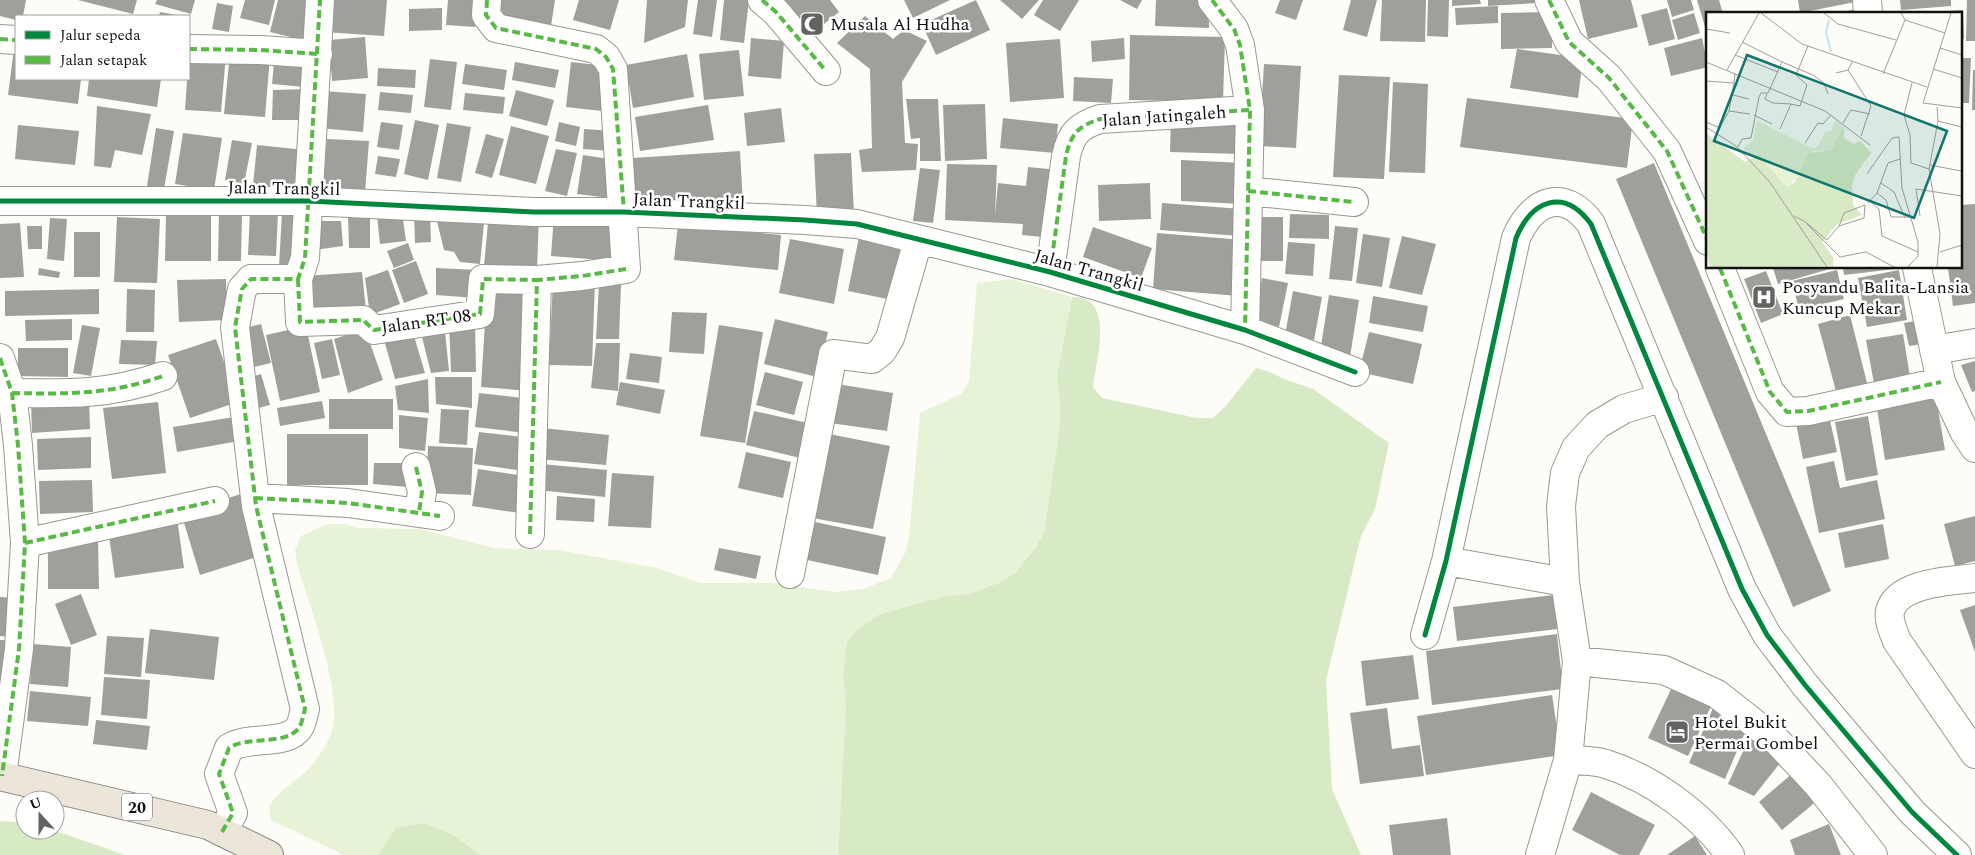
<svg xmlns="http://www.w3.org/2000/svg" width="1975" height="855" viewBox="0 0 1975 855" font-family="Spectral,serif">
	<rect width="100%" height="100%" fill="#fdfcf7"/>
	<path fill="#e7f3d7" d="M1012,279l60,18 -15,79 3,28 -1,29 -15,99 -8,15 -21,26 -14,9 -29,11 -30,4 -62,17 -37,61 3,29 -8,151h-357l-85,-27 -19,27h-33l-73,-35 -2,-14c14,-20 31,-26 44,-42 8,-10 17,-24 20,-37 8,-39 -24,-123 -36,-163l-2,-14 6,-14 27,-12h16l14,4 62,1 75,19 63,2 99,18 43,15h72l63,9 28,-3 28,-11 15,-27 3,-14 11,-124 41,-19 8,-13 8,-98z"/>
	<path fill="#d8eac5" d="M1072,297c44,-2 24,63 21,90l9,11 95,20h16l12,-11 31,-39 14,4 14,7 29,10 76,54 -14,66 -14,27 -35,144 6,109 29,66h-523l8,-151 -3,-29 4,-33 9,-11 24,-17 62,-17 30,-4 29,-11 14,-9 21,-26 8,-15 15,-99 1,-29 -3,-28z
		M0,821l25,2v7h28l72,25h-125z
		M424,823l27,11 30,21h-104l19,-27z"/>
	<path fill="#a19f9c" d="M0,0h26l-3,16h-7v4l-16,-4z
		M78,0h59l-4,14z
		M157,0h38l-4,14 -36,-10z
		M245,0h30l-6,25 -29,-7z
		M278,0h36l-11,40 -33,-8z
		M326,0h61l-3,36 -60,-4z
		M448,0h29l-2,27 -29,-2z
		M496,0h59l-4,26 -57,-12z
		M579,0h40l-9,30 -37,-10z
		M647,0h41l-3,27 -41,16z
		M698,0h19l-5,37 -19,-3z
		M724,0h25l-5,43 -24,-3z
		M780,0h50l9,12 -30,24z
		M904,0h46l-37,18z
		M976,0l14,30 -54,25 -14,-31z
		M1000,0h39l-17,19z
		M1043,0h36l-19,31 -26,-16z
		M1120,0h22l-5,9z
		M1156,0h53v28l-54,-2z
		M1280,0h23l-7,20 -21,-7z
		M1351,0h26l-10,37 -24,-7z
		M1382,0h44l-1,42 -45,-1z
		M1428,0h21l-1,37 -21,-1z
		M1452,0h28l1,4 -29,2z
		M1488,0h49v3l-49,3z
		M1579,0h52l7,27 -50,12z
		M1667,0h24l3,10 -22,7z
		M1697,0h22l4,14h-15v23z
		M1798,0h62v1l-60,12z
		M1900,0h51v6l-50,4z
		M1967,0h8v41h-9z
		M217,3l16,3 -4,26 -17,-3z
		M1498,6v17l-42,2 -1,-17z
		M442,8v22l-33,1v-22z
		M1667,8l8,31 -26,7 -8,-31z
		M1864,8l1,6h-30v-1z
		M1963,10v4h-35v-2z
		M160,12l16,3v1h-17z
		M1552,12v36l-51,1v-36z
		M1694,13l6,20 -22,7 -6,-20z
		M1961,14h2l1,25 -3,1z
		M865,16l28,23 11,-9 23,11 -25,41 3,61 13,1 -2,26 -54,2 -3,-22 13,-2 -2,-79 -33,-26z
		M1130,35l95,2 -2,65 -94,-2z
		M365,37l3,41 -36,3 -3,-41z
		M751,38l33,3 -3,38 -33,-3z
		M1124,38l1,21 -33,3 -1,-21z
		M1702,38l6,29 -37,9 -7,-28z
		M1060,39l4,59 -54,4 -4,-59z
		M14,49h2v30h65l-3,25 -70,-9z
		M1517,49l66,9 -5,40 -68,-10z
		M739,50l5,46 -40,4 -5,-46z
		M189,51l37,3 -5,58 -36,-2z
		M230,53l40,3 -5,61 -41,-3z
		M687,54l7,43 -61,11 -7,-43z
		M1961,58h10l-2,45h-8z
		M430,59l27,3 -6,48 -27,-3z
		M274,62l32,2 -2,23 -32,-3z
		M515,62l44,8 -4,18 -43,-8z
		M571,62l36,4 -5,45 -36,-4z
		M465,64l42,6 -3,20 -42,-6z
		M1264,64l37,2 -5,82 -37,-2z
		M378,68l38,2 -1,18 -38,-2z
		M1973,70h2v40h-3z
		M1339,75l51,2 -6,102 -51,-2z
		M1074,77l39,2 -2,24 -38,-2z
		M89,79h72l-4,28 -70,-11z
		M1393,82l35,2 -3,89 -36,-1z
		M309,89l-1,31h-36l1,-30z
		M516,90l38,10 -7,26 -38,-10z
		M322,91l44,3 -3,38 -44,-4z
		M380,92l33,3 -2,18 -33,-3z
		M465,93l40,4 -2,17 -40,-4z
		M1467,98l166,21 -6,49 -167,-21z
		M906,99h32l3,62h-21v-23l-9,1z
		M985,104l2,55 -42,2 -2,-56z
		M708,105l6,35 -74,11 -5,-34z
		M97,106l54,8 -9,41 -27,-5 -4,18 -17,-2z
		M781,108l4,34 -38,4 -3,-33z
		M1171,117l70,1 -1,36 -70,-2z
		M1003,118l55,6 -3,29 -55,-5z
		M415,120l24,5 -11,55 -24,-6z
		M381,122l22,3 -4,25 -22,-3z
		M559,122l21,5 -4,19 -21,-5z
		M447,123l24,4 -10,55 -24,-4z
		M18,125l61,6 -4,34 -60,-6z
		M511,126l38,10 -13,48 -37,-9z
		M156,128l18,3 -10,58 -17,-3z
		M584,129l30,2 -2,20 -29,-2z
		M183,133l39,5 -8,52 -39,-6z
		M486,134l18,5 -12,39 -17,-5z
		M327,139l42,2 -4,52 -42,-3z
		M232,140l20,3 -8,41 -19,-4z
		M257,145l48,5 -4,40 -48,-5z
		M556,149l21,4 -10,43 -22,-5z
		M740,151l3,53 -107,7 -3,-53z
		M851,153l3,61 -37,2 -3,-62z
		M583,155l33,5 -6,38 -33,-4z
		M378,156l22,3 -4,18 -21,-3z
		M1181,160l62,3 -1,41 -61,-3z
		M1654,163l177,428 -38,16 -177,-428z
		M947,164l50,1 -2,51 3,-33 28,3 2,-19 31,3 -6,68 -31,-3 1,-11 -78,-4z
		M920,168l20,2 -7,53 -20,-2z
		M1150,183l1,36 -52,2 -1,-36z
		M1162,203l80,6 -2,27 -80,-6z
		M1975,204v99l-22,3 -5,-38h13v-63z
		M219,211h23l-1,50h-23z
		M250,211l28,1 -2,44 -28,-1z
		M430,211l1,31 -16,1 -1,-31z
		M402,212l4,29 -26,3 -3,-29z
		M489,212l50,4 -2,53 -53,-3z
		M282,213l19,1 -2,50 -20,2z
		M435,213h50l-5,51 -20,-2 -6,-10 -10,-2z
		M166,214h45v47h-46z
		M370,214v34h-21l-1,-33z
		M1290,214l39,1v24l-40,-1z
		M554,215l64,5 -3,41 -64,-5z
		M117,217l43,2 -3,64 -43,-1z
		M1256,217h27v44h-27z
		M50,218l17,1 -3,42 -17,-2z
		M308,221h33l2,25 -36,5z
		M20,223l4,54 -24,1v-54z
		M678,225l103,10 -3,35 -104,-10z
		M27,226h15v23h-14z
		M1335,226l23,2 -6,53 -23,-2z
		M1093,227l59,21 -11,30 -58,-21z
		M74,232h26v45h-26z
		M860,232l49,10 -12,59 -49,-10z
		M1157,233l86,7 -4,56 -86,-7z
		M1363,234l27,4 -8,49 -26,-4z
		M1402,236l34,8 -14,51 -33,-7z
		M790,239l54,10 -10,55 -55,-11z
		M1288,242l27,2 -2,32 -28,-2z
		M408,243l6,17 -20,8 -7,-17z
		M416,261l12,33 -24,9 -12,-33z
		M39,268l21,4 -1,6 -21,-3z
		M436,268l41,2v28l-41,-3z
		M1773,268h60l-55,16z
		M1843,268h52v1l-51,6z
		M388,270l12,34 -30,11 -5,-37z
		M1837,270l7,29 -45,11 -7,-29z
		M1899,270l8,50 -40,7 -9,-49z
		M1766,271l17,43 -22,9 -17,-44z
		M362,272l4,38 -60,5 -1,-39z
		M1262,278l26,5 -9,44 -25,-5z
		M226,279l1,41 -48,2 -2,-42z
		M553,280l42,1 -3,85 -43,-1z
		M599,284h22l-2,55h-23z
		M99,289v25l-94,2v-25z
		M127,289l28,1 -1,42h-28z
		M487,291l46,2 -3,98 -49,-4z
		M1293,291l29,6 -8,43 -29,-5z
		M1329,295l30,5 -9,57 -30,-5z
		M1373,296l55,10 -5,26 -54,-9z
		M672,312l35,1 -3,41 -35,-2z
		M1850,315l18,72 -31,8 -19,-71z
		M72,319v21l-46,1 -1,-21z
		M775,319l53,13 -11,45 -53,-13z
		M1925,319l3,24 -19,3 -5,-23z
		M475,320l1,52h-25l-2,-51z
		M444,322l5,49 -18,2 -12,-48z
		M261,324l10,39 -26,6 -9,-39z
		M82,325l18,3 -9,48 -18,-3z
		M719,325l44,7 -18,111 -45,-7z
		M306,326l14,66 -40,9 -14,-66z
		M411,326l14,47 -30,6 -12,-43z
		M365,329l18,51 -35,13 -14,-54z
		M1369,332l53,12 -9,40 -54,-12z
		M1903,334l8,49 -36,6 -9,-49z
		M216,339l22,63 -48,16 -22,-63z
		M332,339l8,36 -18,4 -8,-36z
		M121,340l36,1 -2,24 -36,-1z
		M596,343h24l-2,48 -27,-3z
		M18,348h50v29l-50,-1z
		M630,353l32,4 -3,26 -33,-4z
		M1975,361v30l-3,1 -11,-27z
		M765,372l38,10 -9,33 -38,-10z
		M261,374l9,31 -19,5 -9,-30z
		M435,377h37v31l-36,-4z
		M428,379l1,34 -31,-3 -3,-24z
		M620,382l45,8 -5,24 -44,-9z
		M837,384l56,9 -6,38 -57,-8z
		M1935,392l10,58 -60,10 -9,-58z
		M479,393l52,6 -5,34 -51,-6z
		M89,398l1,31 -58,4 -1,-31z
		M329,399h64v30h-64z
		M322,401l3,17 -45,8 -3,-18z
		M158,402l8,71 -54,6 -9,-71z
		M441,409l28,1 -2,35 -28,-2z
		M754,411l54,12 -8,35 -54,-13z
		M399,415l29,3 -3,33 -26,-3z
		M240,416l5,24 -68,12 -4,-25z
		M1829,416l8,36 -34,7 -7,-36z
		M1868,416l10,59 -32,6 -11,-59z
		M542,428l67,7 -3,30 -67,-6z
		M479,432l43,5 -5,33 -43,-6z
		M824,433l66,13 -17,83 -66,-12z
		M287,434h81v51h-81z
		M91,437v31l-53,2 -1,-31z
		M428,446l45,2 -2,47 -45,-2z
		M746,452l45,10 -8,36 -45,-10z
		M1834,461l6,27 37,-8 8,39 -66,14 -13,-66z
		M374,463h38l8,25 -47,-4z
		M541,464l66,6 -2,27 -67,-7z
		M478,469l47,7 -6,37 -47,-7z
		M612,473l42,3 -3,52 -43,-2z
		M92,480l1,32 -53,2 -1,-33z
		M244,493l19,62 -63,20 -19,-62z
		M557,496l38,3 -1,23 -38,-2z
		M1975,516v45l-20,5 -11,-42z
		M177,518l7,50 -69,10 -7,-49z
		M815,522l71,15 -8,38 -71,-15z
		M1883,524l6,35 -44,9 -7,-35z
		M48,539h50l1,50h-51z
		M719,548l42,8 -5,23 -42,-9z
		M81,594l16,41 -26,10 -16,-41z
		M1554,595l4,34 -101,12 -4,-34z
		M0,597l15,1 -3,39 -12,-1z
		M1975,605v47l-15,-42z
		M150,629l69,8 -5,43 -69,-7z
		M1557,634l6,55 -131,16 -6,-54z
		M107,636l37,2 -3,39 -37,-3z
		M0,640h10l-10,54z
		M33,644l38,3 -3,40 -38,-3z
		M1413,655l6,44 -53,7 -5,-45z
		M104,677l46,3 -3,39 -46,-4z
		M1673,685l40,17 -25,54 -40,-18z
		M30,691l61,6 -3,29 -61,-5z
		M1552,695l9,60 -135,20 -9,-59z
		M1387,708l5,41 28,-4 4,31 -64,8 -10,-71z
		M1713,708l36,15 -24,56 -36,-16z
		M96,720l54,6 -3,24 -54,-6z
		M1752,732l32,26 -30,38 -26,-12z
		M1794,772l24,28 -36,30 -23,-28z
		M1591,792l64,33 -16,30h-19l-48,-25z
		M1447,818l4,37h-58l-4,-30z
		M1829,824l12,31h-46l-5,-15z
		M1695,836l12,19h-40z"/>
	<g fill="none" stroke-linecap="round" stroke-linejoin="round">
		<g stroke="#979795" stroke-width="30">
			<path id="minor" d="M487,0l-1,15 10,13 100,21 10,8 7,12 13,200 -44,7 -45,4 -7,254
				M762,0l14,12 50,59
				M1212,0l22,29 6,16 10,65 -5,220
				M1549,0l20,42 40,36 58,73 41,90
				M1867,0l1,14
				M0,39l16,1
				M189,49l72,1 57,4
				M1248,191l106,11
				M0,201h308l226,11h90l181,8 52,4 193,48 195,58 110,42
				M1720,268l50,124 17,20 21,-1 133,-29
				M1917,268l24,114 24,51 10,15
				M1050,272l16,-116c5,-22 12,-30 34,-37l150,-9
				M298,279l2,43 63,-2 11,10 106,-16 3,-35 54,1
				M1934,350l41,-7
				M0,358l12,35 6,52 7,98 -6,106 -17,127
				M12,393c56,1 97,2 151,-17
				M416,467l6,25 -3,20
				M255,498l93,5 92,13
				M25,543l190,-42
				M1446,561l119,21
				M790,574l43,-220 39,5 10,-8 8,-13 28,-97
				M1975,578c-23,3 -77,4 -85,33 -2,10 4,22 7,30l78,113
				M1425,635l21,-74 70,-323c16,-38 48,-51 75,-14l151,365 25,46 38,50 107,127 45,43
				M1577,661l87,9 53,24 61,48 41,44 54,69
				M1568,760c12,1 27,0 38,4 47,15 96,51 124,91
				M222,832l11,-19 -14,-39 10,-26c17,-12 52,-3 67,-17 6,-5 7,-15 9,-22l-49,-203 -21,-179 7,-38 9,-10h47l7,-21 15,-258
				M1540,855l28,-95 9,-99 -12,-79 -4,-76 4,-33 11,-25 21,-23 27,-16 40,-12"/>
		</g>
		<g stroke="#858482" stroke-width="30">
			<path id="trunk" d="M0,776l208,49 61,30"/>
		</g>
		<use href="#minor" stroke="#fffffe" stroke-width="28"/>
		<use href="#trunk" stroke="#ece5da" stroke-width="28"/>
		<path stroke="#58b947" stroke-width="4" stroke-dasharray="8 4" stroke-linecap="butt" d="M487,0l-1,15 10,13 100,21 10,8 7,12 11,143
			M762,0l14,12 50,59
			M1212,0l22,29 6,16 10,65 -5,220
			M1549,0l20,42 40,36 58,73 41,90
			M0,39l16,1
			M189,49l72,1 57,4
			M1248,191l106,11
			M1720,268l50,124 17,20 21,-1 133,-29
			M1050,272l16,-116c5,-22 12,-30 34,-37l150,-9
			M298,279l2,43 63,-2 11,10 106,-16 3,-35 54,1
			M0,358l12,35 6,52 7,98 -6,106 -17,127
			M12,393c56,1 97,2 151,-17
			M416,467l6,25 -3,20
			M255,498l93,5 92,13
			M530,534l7,-254 45,-4 44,-7
			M25,543l190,-42
			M222,832l11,-19 -14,-39 10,-26c17,-12 52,-3 67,-17 6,-5 7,-15 9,-22l-49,-203 -21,-179 7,-38 9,-10h47l7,-21 15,-258"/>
		<g stroke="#fff" stroke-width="8">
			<path id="cycleway" d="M0,201h308l226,11h90l181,8 52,4 193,48 195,58 110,42
				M1425,635l21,-74 70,-323c16,-38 48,-51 75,-14l151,365 25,46 38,50 107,127 45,43"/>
		</g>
		<use href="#cycleway" stroke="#00873e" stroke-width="5"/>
	</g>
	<defs>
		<g id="mosque-square" transform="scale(1.25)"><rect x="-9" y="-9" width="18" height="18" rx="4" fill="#646362" stroke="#fff"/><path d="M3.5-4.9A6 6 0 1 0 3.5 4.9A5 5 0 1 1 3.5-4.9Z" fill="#fff"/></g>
		<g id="hospital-square" transform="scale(1.25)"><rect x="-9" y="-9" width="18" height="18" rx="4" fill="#646362" stroke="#fff"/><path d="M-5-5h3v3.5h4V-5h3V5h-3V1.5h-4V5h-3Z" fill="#fff"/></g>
		<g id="hotel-square" transform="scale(1.25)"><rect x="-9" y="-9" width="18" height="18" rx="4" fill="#646362" stroke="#fff"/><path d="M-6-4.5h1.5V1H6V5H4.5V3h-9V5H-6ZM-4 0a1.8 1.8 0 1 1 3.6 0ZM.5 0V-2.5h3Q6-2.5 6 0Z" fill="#fff"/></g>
	</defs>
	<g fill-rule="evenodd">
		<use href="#mosque-square" x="812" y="24"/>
		<use href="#hospital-square" x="1764" y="297"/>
		<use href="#hotel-square" x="1677" y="732"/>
	</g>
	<g text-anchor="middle" stroke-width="5" stroke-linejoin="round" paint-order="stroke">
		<rect fill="#fff" stroke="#585858" stroke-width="1" x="122" y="793.5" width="30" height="27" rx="4"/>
		<g font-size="16" font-weight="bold" fill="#111">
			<text x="137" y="813">20</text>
		</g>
		<g font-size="18" fill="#111" stroke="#fff" text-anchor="start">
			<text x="830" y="30">Musala Al Hudha</text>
			<text x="1782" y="293">Posyandu Balita-Lansia<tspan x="1782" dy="21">Kuncup Mekar</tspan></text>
			<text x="1694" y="728">Hotel Bukit<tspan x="1694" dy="21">Permai Gombel</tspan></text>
		</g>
		<g font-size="18" fill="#111" stroke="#fff">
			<text transform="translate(1164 116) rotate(-4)" y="6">Jalan Jatingaleh</text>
			<text transform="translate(284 188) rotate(1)" y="6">Jalan Trangkil</text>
			<text transform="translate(689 201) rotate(2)" y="6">Jalan Trangkil</text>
			<text transform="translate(1089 270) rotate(16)" y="6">Jalan Trangkil</text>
			<text transform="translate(426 321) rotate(-8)" y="6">Jalan RT 08</text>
		</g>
	</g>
	<g transform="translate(1706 12)">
		<rect width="256" height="256" fill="#fdfcf7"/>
		<path d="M51,109l55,27 6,-2 7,-14 6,-1 4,-10 9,5 -13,24 -18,1 -6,5 -11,23 -9,8 -26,-30 -9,1 -9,-10 10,-7z" fill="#e7f3d7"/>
		<path d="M138,114v12l10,6 6,-3 11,12 -16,22 -3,11 1,19 9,10 -25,9 -15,18 11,15v9l-123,1 -4,-16v-118l39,29 13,-8 29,33 8,-5 13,-29 23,-3z" fill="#d8eac5"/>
		<path fill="none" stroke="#cde8f7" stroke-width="2.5" d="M123,8l-3,12 5,20"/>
		<path fill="none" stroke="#9f9e9b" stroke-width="1" d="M55,1l41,31 125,43M118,1l14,11 58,16M245,1l-28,90 39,5M199,8l40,13M0,17l24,4M234,36l22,7M29,43l43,17M0,50l119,49 45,34M76,50l31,13 11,8 4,11M227,57l29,9M21,58l32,-57M142,58l23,36 -10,30M130,61l12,-3 4,-8M177,62l22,-54 -4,-7M0,69l28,2 1,-10M206,71l-8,32 6,20 1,28 18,6M61,82l-2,5 8,4 18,1M27,83l16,4M231,95l1,14 -9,48 11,65 -3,33M23,99l21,3M48,103l18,9M232,109l24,6M0,110l14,6M137,111l8,-13 19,4M0,115l30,19 33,35 58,86M74,117l11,-25 9,2 7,-21 -11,-10 12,-29M11,121l12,-22 5,-28M99,131l13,-20 5,1 8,-9M32,135l4,-8 9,-1 8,-41 2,-4h7l14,-31 -40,-20M224,153l31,6M161,162l25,-36 7,-1 3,51 16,54v14l-10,11M175,171l13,9 11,26M171,181l9,7 5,17h21M164,189l9,8 3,27 36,16M162,191l9,-10 11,-30 12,-4M88,204l10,5 36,36 26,-5 28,15M214,204l-4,-27 46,7M98,209l23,19 12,-14 25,-8 1,-13 -21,8 -5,13M234,240l22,-7"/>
		<path fill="#0f766e" fill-opacity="0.15" stroke="#0f766e" stroke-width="2.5" d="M41,43l200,76 -33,87 -200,-77z"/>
		<rect width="256" height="256" fill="none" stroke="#111" stroke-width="2.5"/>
	</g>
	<rect x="15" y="15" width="175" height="65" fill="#ffffff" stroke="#a0a0a0"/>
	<rect x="25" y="31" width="25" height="8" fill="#00873e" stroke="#a0a0a0"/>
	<text x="60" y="40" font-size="15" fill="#111111">Jalur sepeda</text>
	<rect x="25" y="56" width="25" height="8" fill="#58b947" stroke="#a0a0a0"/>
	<text x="60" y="65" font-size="15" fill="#111111">Jalan setapak</text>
	<g transform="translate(40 815) rotate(339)"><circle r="24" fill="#ffffff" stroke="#a0a0a0"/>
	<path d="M0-4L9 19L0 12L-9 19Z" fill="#646362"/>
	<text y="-8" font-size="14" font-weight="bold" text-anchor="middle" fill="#111111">U</text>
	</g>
</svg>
